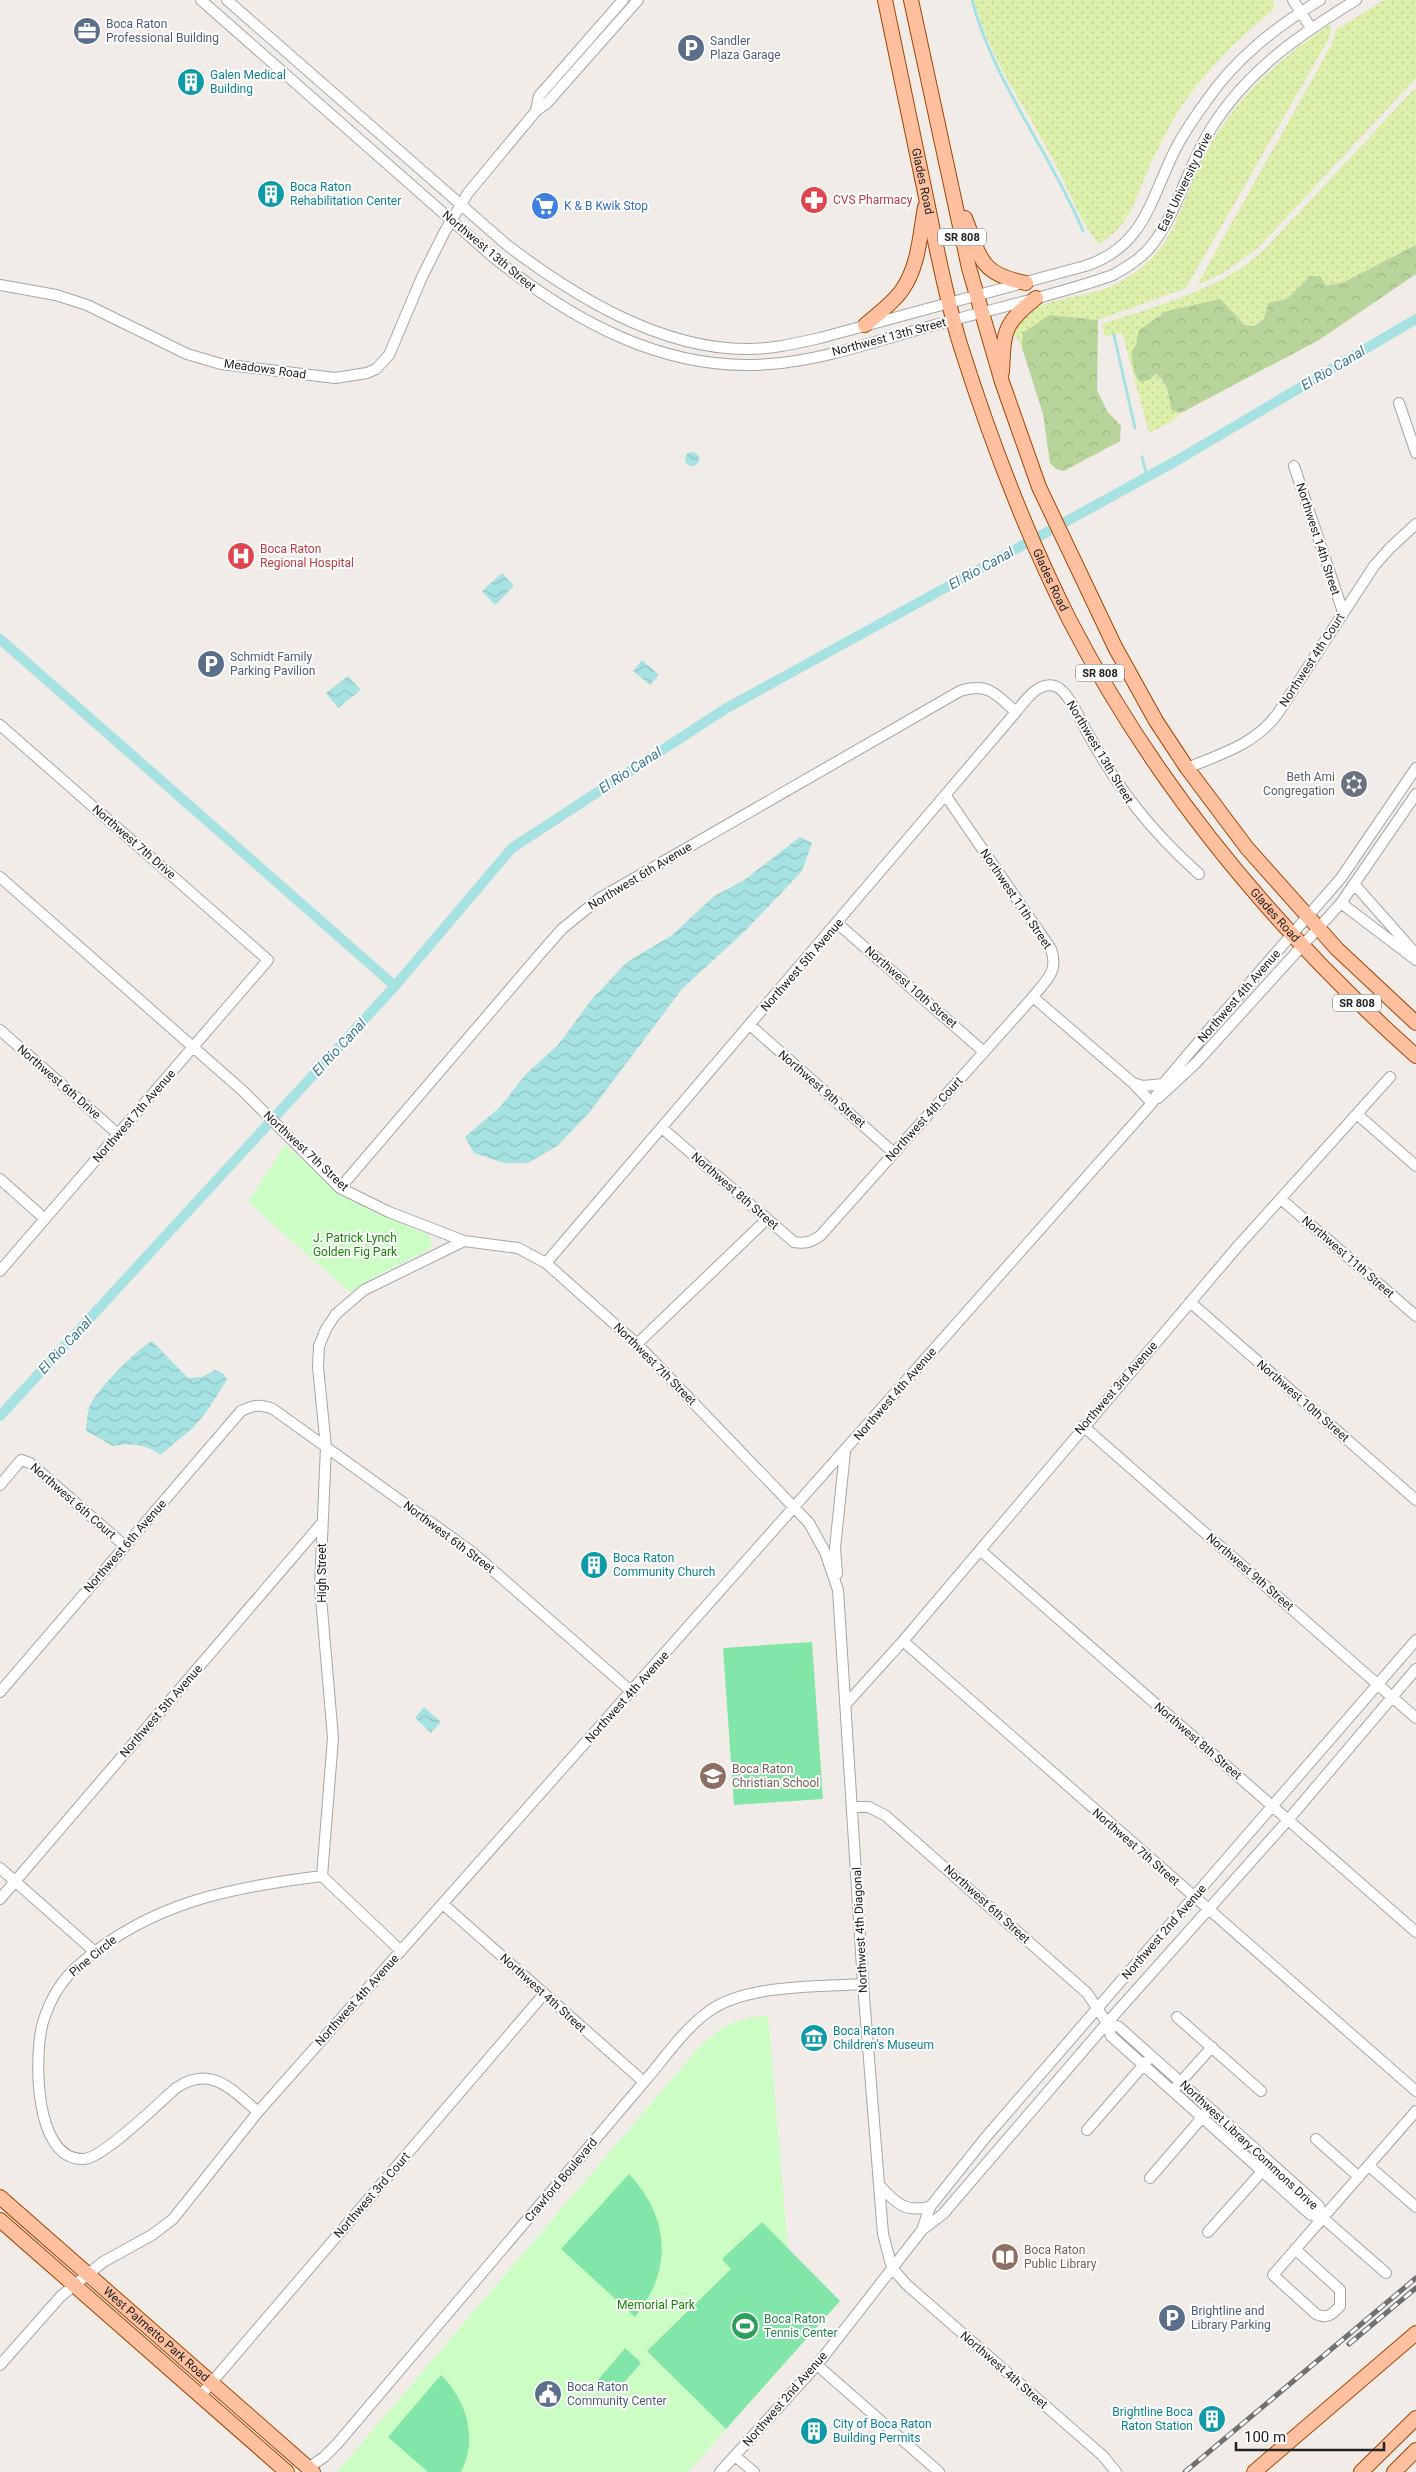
<svg xmlns="http://www.w3.org/2000/svg" width="1416" height="2472" viewBox="0 0 1416 2472" font-family="Roboto,sans-serif">
	<defs>
		<pattern id="grass-dots" width="8" height="8" patternUnits="userSpaceOnUse" patternTransform="scale(1.25)"><rect width="8" height="8" fill="#dcefab"/><path d="M2 2h.1M6 6h.1" fill="none" stroke="#bccd93" stroke-width="1.8" stroke-linecap="round"/></pattern>
		<pattern id="forest-crowns" width="20" height="18" patternUnits="userSpaceOnUse" patternTransform="scale(1.25)"><rect width="20" height="18" fill="#b8d49a"/><path d="M2 6a3 3 0 1 1 6 0M12 15a3 3 0 1 1 6 0" fill="none" stroke="#9eb684"/></pattern>
		<pattern id="water-waves" width="16" height="10" patternUnits="userSpaceOnUse" patternTransform="scale(1.25)"><rect width="16" height="10" fill="#a6e2e2"/><path d="M0 5q4-4 8 0t8 0" fill="none" stroke="#8fc2c2"/></pattern>
	</defs>
	<rect width="100%" height="100%" fill="#f2ece8"/>
	<path fill="url(#grass-dots)" d="M974,0h298l3,8c-35,29 -68,60 -94,99 -12,19 -22,39 -32,60 -13,31 -19,59 -50,77 -22,-26 -32,-61 -49,-90 -27,-51 -61,-97 -76,-154z
		M1384,0h32v78l-159,171 -34,24 -26,12 135,-241 4,-14z
		M1329,25l3,1 -4,14 -142,248 -88,32 -49,-5 -25,18 -2,15 -10,-19c20,-33 66,-29 98,-42 14,-6 27,-15 38,-25 30,-28 37,-69 55,-104 29,-57 73,-97 126,-133z
		M1416,87v158l-72,37 -18,4 -16,-10 -23,23 -19,4 -4,16 -9,7 -9,-1 -27,-26 -52,12 -27,19 -4,16 -5,6 18,28 7,-6c11,9 13,22 15,36l10,3 -8,8 -24,12 -27,-101 -17,5 -3,-13c56,-19 117,-33 162,-74z"/>
	<path fill="url(#forest-crowns)" d="M1416,245v29l-97,66 -138,73 -10,-3c-2,-14 -3,-27 -15,-36l-7,6 -9,2 -5,-8 -4,-22 5,-7 3,-15 28,-19 53,-12 25,26 10,1 9,-7 4,-16 19,-4 23,-23h10l6,10 18,-4z
		M1049,315l49,5 -1,70 10,21 14,15 -1,15 -56,30 -8,-2 -6,-6 -7,-49 -21,-66 1,-15z"/>
	<path fill="#ccfdc4" d="M285,1145l59,50 35,19 50,21 3,11 -4,4 -50,25 -28,17 -102,-90z
		M768,2015l20,234 52,52 -152,171h-351l358,-420c25,-26 37,-32 73,-37z"/>
	<path fill="#81e6a8" d="M812,1642l11,157 -89,6 -11,-157z
		M629,2174c41,44 44,96 6,143l-74,-68z
		M762,2222l78,79 -114,128 -79,-78 84,-82 -9,-10z
		M625,2348l16,15 -27,31 -16,-14z
		M441,2375c26,26 37,63 20,97h-33l-40,-35z"/>
	<path fill="url(#water-waves)" d="M685 459a7 7 0 1 1 14 0a7 7 0 1 1-14 0Z
		M502,573l12,13 -19,19 -13,-14z
		M642,660l17,15 -9,10 -17,-14z
		M348,676l13,14 -23,18 -12,-15z
		M800,837l12,6 -10,28 -56,59 -64,59 -93,124 -32,33 -29,17h-24l-30,-10 -9,-16 35,-30 26,-33 32,-29 34,-46 35,-37 44,-26 42,-39 31,-17z
		M152,1341l36,37 14,-1 13,-7 9,4 3,6 -20,31 -14,17 -33,27c-14,-11 -29,-12 -47,-9l-27,-15c1,-10 1,-23 7,-31 10,-16 43,-50 59,-59z
		M424,1707l17,15 -10,11 -16,-15z"/>
	<g fill="none" stroke-linecap="round" stroke-linejoin="round">
		<path stroke="#a6e2e2" stroke-width="3" d="M972,0c22,83 78,152 111,231
			M1114,335l21,93
			M1142,457l5,19"/>
		<path stroke="#a6e2e2" stroke-width="10" d="M0,639l395,347
			M0,1416l395,-430 117,-138 213,-139 451,-248 240,-142"/>
		<g stroke="#a6a6a6" stroke-width="12">
			<path id="minor" d="M201,0l291,256c79,64 173,117 278,108 54,-4 109,-24 161,-38 61,-17 123,-30 182,-51 14,-8 29,-17 39,-30 25,-31 37,-83 60,-118 36,-57 87,-92 144,-127
				M227,0l280,245c67,51 154,105 242,104 24,0 48,-6 71,-11l265,-72c60,-19 66,-69 91,-118 9,-17 20,-33 31,-48 30,-43 69,-73 113,-100
				M1293,0l18,28
				M536,111l3,-15 84,-96
				M0,285l56,10 31,10 100,49 34,10 114,14 32,-5 9,-4 13,-14 33,-78 23,-46 23,-38 68,-82 11,-8 91,-103
				M1399,403l17,50
				M1294,466l49,146
				M0,725l268,235 -268,311
				M1187,768c34,-14 69,-24 91,-55l96,-147 16,-18 26,-24
				M0,877l243,214 97,97 49,24 75,29 54,7 28,15 91,81 172,179 16,29 13,38 25,394 20,250 9,34 15,17 196,171 13,16
				M1355,885l61,69
				M1341,903l75,57
				M837,923l147,129
				M1033,997l100,86 19,20
				M750,1025l144,128
				M0,1030l118,104
				M1133,1083l10,3 20,-2
				M1158,1098l38,-35 145,-160 75,-109
				M1358,1115l58,51
				M662,1128l132,114c11,2 18,0 27,-7l212,-238c13,-17 26,-25 18,-48l-105,-153
				M0,1179l45,40
				M340,1188l200,-234 22,-25 38,-31 360,-207c28,-9 36,3 56,21
				M1281,1199l135,117
				M546,1263l470,-551c9,-11 22,-31 39,-26 13,4 25,34 32,46 32,58 63,98 112,142
				M1190,1302l226,198
				M637,1344l130,-125
				M1083,1426l333,292
				M0,1485l21,-25 9,3 95,83
				M980,1550l436,382
				M837,1574l-2,-26 10,-96
				M903,1641l513,450
				M0,1692l241,-281c12,-6 19,-7 32,-2l199,143 160,140
				M846,1704l57,-63 335,-395 152,-169
				M853,1807h16l17,9 201,177 20,30 4,13 200,179 12,3 63,55
				M0,1868l95,84
				M0,1899l322,-376
				M443,1904l201,178
				M401,1951l-79,-75 11,-138 -13,-152 6,-139 -8,-80 1,-21 7,-17 10,-15 28,-24 100,-49
				M1177,2017l84,74
				M1107,2023l12,4 200,179 4,12
				M1176,2087l36,-40
				M258,2112c-26,-22 -47,-48 -82,-24 -17,15 -73,70 -92,71 -51,2 -50,-105 -41,-137 7,-23 20,-44 38,-59 71,-61 152,-76 241,-87
				M1087,2130l60,-69
				M1316,2139l43,38
				M1369,2166l47,41
				M1150,2178l56,-65
				M881,2187c17,18 24,25 49,20
				M922,2230l8,-23 56,-70 430,-497
				M1208,2232l58,-65
				M1295,2249l45,41v16c-8,9 -13,13 -24,8l-43,-39 143,-164
				M0,2365l61,-69 42,-34 49,-27 21,-16 85,-107 894,-1009 11,-19 50,-59 128,-147 75,-110
				M817,2365l122,107
				M200,2396l344,-402
				M735,2456l19,16
				M308,2468l16,-11 13,-13 307,-362c20,-23 39,-52 64,-70 37,-28 110,-25 155,-28
				M720,2472l97,-107 105,-135 21,-16 164,-191 181,-203 128,-151"/>
		</g>
		<g stroke="#9f4600" stroke-width="16">
			<g id="major">
				<path id="s1" d="M885,0c14,68 28,135 42,202 10,48 19,96 33,142 30,95 65,188 110,277 86,166 207,311 346,435"/>
				<path d="M911,0l58,268 33,114 37,105 76,160 41,74 31,47 60,80 90,101 79,74"/>
				<path d="M965,218c16,40 14,56 61,65"/>
				<path d="M865,325c13,-11 28,-22 37,-35 17,-24 18,-56 23,-83"/>
				<path d="M1002,372c2,-41 1,-48 34,-74"/>
				<path id="s2" d="M0,2197l313,275"/>
				<path d="M0,2220l287,252"/>
				<path d="M1254,2472l162,-139"/>
				<path d="M1361,2472l55,-54"/>
				<path d="M1394,2472l22,-22"/>
			</g>
		</g>
		<use href="#minor" stroke="#fff" stroke-width="10"/>
		<use href="#major" stroke="#ffc0a0" stroke-width="14"/>
		<g stroke="#707070" stroke-width="5">
			<path id="rail" d="M1349,2344l67,-56
				M1185,2472l231,-194"/>
		</g>
		<use href="#rail" stroke="#fff" stroke-width="3" stroke-dasharray="9" stroke-linecap="butt"/>
	</g>
	<defs>
		<g id="office-disc" transform="scale(1.4375)"><circle r="9.5" fill="#5c6f8a" stroke="#fff"/><path d="M-6-3h4V-5.5h4V-3h4V5H-6ZM-1-4.5V-3h2v-1.5ZM-6 0V1H6V0Z" fill="#fff"/></g>
		<g id="parking-disc" transform="scale(1.4375)"><circle r="9.5" fill="#5c6f8a" stroke="#fff"/><path d="M-3.5-5.5H1a3.5 3.5 0 0 1 0 7H-1V5.5H-3.5ZM-1-3.4V-.6H.8a1.4 1.4 0 0 0 0-2.8Z" fill="#fff"/></g>
		<g id="building-disc" transform="scale(1.4375)"><circle r="9.5" fill="#0f9aa8" stroke="#fff"/><path d="M-4-6H4V6H1V3H-1V6H-4ZM-2.5-4.3h1.7v1.8h-1.7ZM.8-4.3h1.7v1.8H.8ZM-2.5-1h1.7V.8h-1.7ZM.8-1h1.7V.8H.8Z" fill="#fff"/></g>
		<g id="pharmacy-disc" transform="scale(1.4375)"><circle r="9.5" fill="#e0444e" stroke="#fff"/><path d="M-2-6h4v4h4v4h-4v4h-4v-4h-4v-4h4Z" fill="#fff"/></g>
		<g id="supermarket-disc" transform="scale(1.4375)"><circle r="9.5" fill="#3f7fe0" stroke="#fff"/><path d="M-6-5.5h2.5l.6 2H6L4.5 2H-2.5L-4.4-4H-6ZM-1.5 3.2a1.3 1.3 0 1 0 .1 0ZM3 3.2a1.3 1.3 0 1 0 .1 0Z" fill="#fff"/></g>
		<g id="hospital-disc" transform="scale(1.4375)"><circle r="9.5" fill="#e0444e" stroke="#fff"/><path d="M-5-5h3v3.5h4V-5h3V5h-3V1.5h-4V5h-3Z" fill="#fff"/></g>
		<g id="synagogue-disc" transform="scale(1.4375)"><circle r="9.5" fill="#6b7280" stroke="#fff"/><path d="M0-6.5L5.6 3.2H-5.6ZM0 6.5L5.6-3.2H-5.6Z" fill="#fff"/></g>
		<g id="school-disc" transform="scale(1.4375)"><circle r="9.5" fill="#8d6e63" stroke="#fff"/><path d="M0-5L7-2L0 1L-7-2ZM-4 1L0 2.5L4 1V4Q0 6-4 4Z" fill="#fff"/></g>
		<g id="museum-disc" transform="scale(1.4375)"><circle r="9.5" fill="#0f9aa8" stroke="#fff"/><path d="M0-6L6-3V-2H-6V-3ZM-5-1h2V3h-2ZM-1-1h2V3h-2ZM3-1h2V3H3ZM-6 4H6V6H-6Z" fill="#fff"/></g>
		<g id="library-disc" transform="scale(1.4375)"><circle r="9.5" fill="#8d6e63" stroke="#fff"/><path d="M-6-4Q-3-5.5-.7-3.5V5Q-3 3-6 4ZM6-4Q3-5.5 .7-3.5V5Q3 3 6 4Z" fill="#fff"/></g>
		<g id="stadium-disc" transform="scale(1.4375)"><circle r="9.5" fill="#2e9e5b" stroke="#fff"/><path d="M0-5a6.5 5 0 1 0 0 10a6.5 5 0 1 0 0-10ZM-3.5-1.8h7v3.6h-7Z" fill="#fff"/></g>
		<g id="civic-disc" transform="scale(1.4375)"><circle r="9.5" fill="#5c6f8a" stroke="#fff"/><path d="M-.6-6.5H3V-4.5H.6V-3L4-1V1h2V6H-6V1h2V-1L-.6-3ZM-1.2 2.5V6h2.4V2.5Z" fill="#fff"/></g>
	</defs>
	<g fill-rule="evenodd">
		<use href="#office-disc" x="87" y="31"/>
		<use href="#parking-disc" x="691" y="48"/>
		<use href="#building-disc" x="191" y="82"/>
		<use href="#building-disc" x="271" y="194"/>
		<use href="#pharmacy-disc" x="814" y="200"/>
		<use href="#supermarket-disc" x="545" y="206"/>
		<use href="#hospital-disc" x="241" y="556"/>
		<use href="#parking-disc" x="211" y="664"/>
		<use href="#synagogue-disc" x="1354" y="784"/>
		<use href="#building-disc" x="594" y="1565"/>
		<use href="#school-disc" x="713" y="1776"/>
		<use href="#museum-disc" x="814" y="2038"/>
		<use href="#library-disc" x="1005" y="2257"/>
		<use href="#parking-disc" x="1172" y="2318"/>
		<use href="#stadium-disc" x="745" y="2326"/>
		<use href="#civic-disc" x="548" y="2394"/>
		<use href="#building-disc" x="1212" y="2419"/>
		<use href="#building-disc" x="814" y="2431"/>
	</g>
	<g text-anchor="middle" stroke-width="4" stroke-linejoin="round" paint-order="stroke">
		<g fill="#fff" stroke="#646464" stroke-width="1">
			<rect x="938" y="228.5" width="48" height="17" rx="4"/>
			<rect x="1076" y="664.5" width="48" height="17" rx="4"/>
			<rect x="1333" y="994.5" width="48" height="17" rx="4"/>
		</g>
		<g font-size="11" font-weight="bold" fill="#222">
			<text x="962" y="241">SR 808</text>
			<text x="1100" y="677">SR 808</text>
			<text x="1357" y="1007">SR 808</text>
		</g>
		<g font-size="12" fill="#4e5e75" stroke="#fff" text-anchor="start">
			<text x="106" y="28">Boca Raton<tspan x="106" dy="14">Professional Building</tspan></text>
			<text x="710" y="45">Sandler<tspan x="710" dy="14">Plaza Garage</tspan></text>
			<text x="230" y="661">Schmidt Family<tspan x="230" dy="14">Parking Pavilion</tspan></text>
			<text x="1191" y="2315">Brightline and<tspan x="1191" dy="14">Library Parking</tspan></text>
			<text x="567" y="2391">Boca Raton<tspan x="567" dy="14">Community Center</tspan></text>
		</g>
		<g font-size="12" fill="#0d838f" stroke="#fff" text-anchor="start">
			<text x="210" y="79">Galen Medical<tspan x="210" dy="14">Building</tspan></text>
			<text x="290" y="191">Boca Raton<tspan x="290" dy="14">Rehabilitation Center</tspan></text>
			<text x="613" y="1562">Boca Raton<tspan x="613" dy="14">Community Church</tspan></text>
			<text x="833" y="2035">Boca Raton<tspan x="833" dy="14">Children's Museum</tspan></text>
			<text x="1193" y="2416" text-anchor="end">Brightline Boca<tspan x="1193" dy="14">Raton Station</tspan></text>
			<text x="833" y="2428">City of Boca Raton<tspan x="833" dy="14">Building Permits</tspan></text>
		</g>
		<g font-size="12" fill="#222" stroke="#fff">
			<text dy="4" stroke="none"><textPath href="#s1" startOffset="185">Glades Road</textPath></text>
			<text transform="translate(1185 182) rotate(-64)" y="4">East University Drive</text>
			<text transform="translate(489 251) rotate(40)" y="4">Northwest 13th Street</text>
			<text transform="translate(889 337) rotate(-15)" y="4">Northwest 13th Street</text>
			<text transform="translate(265 369) rotate(8)" y="4">Meadows Road</text>
			<text transform="translate(1318 539) rotate(72)" y="4">Northwest 14th Street</text>
			<text dy="4" stroke="none"><textPath href="#s1" startOffset="605">Glades Road</textPath></text>
			<text transform="translate(1312 660) rotate(-57)" y="4">Northwest 4th Court</text>
			<text transform="translate(1100 752) rotate(59)" y="4">Northwest 13th Street</text>
			<text transform="translate(134 842) rotate(41)" y="4">Northwest 7th Drive</text>
			<text transform="translate(640 876) rotate(-31)" y="4">Northwest 6th Avenue</text>
			<text transform="translate(1016 899) rotate(56)" y="4">Northwest 11th Street</text>
			<text dy="4" stroke="none"><textPath href="#s1" startOffset="1010">Glades Road</textPath></text>
			<text transform="translate(802 965) rotate(-49)" y="4">Northwest 5th Avenue</text>
			<text transform="translate(911 987) rotate(41)" y="4">Northwest 10th Street</text>
			<text transform="translate(1239 996) rotate(-49)" y="4">Northwest 4th Avenue</text>
			<text transform="translate(59 1082) rotate(41)" y="4">Northwest 6th Drive</text>
			<text transform="translate(822 1089) rotate(41)" y="4">Northwest 9th Street</text>
			<text transform="translate(134 1116) rotate(-49)" y="4">Northwest 7th Avenue</text>
			<text transform="translate(924 1119) rotate(-48)" y="4">Northwest 4th Court</text>
			<text transform="translate(306 1151) rotate(43)" y="4">Northwest 7th Street</text>
			<text transform="translate(735 1191) rotate(41)" y="4">Northwest 8th Street</text>
			<text transform="translate(1348 1257) rotate(41)" y="4">Northwest 11th Street</text>
			<text transform="translate(655 1364) rotate(45)" y="4">Northwest 7th Street</text>
			<text transform="translate(1116 1388) rotate(-49)" y="4">Northwest 3rd Avenue</text>
			<text transform="translate(895 1394) rotate(-49)" y="4">Northwest 4th Avenue</text>
			<text transform="translate(1303 1401) rotate(41)" y="4">Northwest 10th Street</text>
			<text transform="translate(73 1501) rotate(41)" y="4">Northwest 6th Court</text>
			<text transform="translate(449 1537) rotate(37)" y="4">Northwest 6th Street</text>
			<text transform="translate(125 1546) rotate(-49)" y="4">Northwest 6th Avenue</text>
			<text transform="translate(1250 1572) rotate(41)" y="4">Northwest 9th Street</text>
			<text transform="translate(322 1573) rotate(-90)" y="4">High Street</text>
			<text transform="translate(627 1697) rotate(-48)" y="4">Northwest 4th Avenue</text>
			<text transform="translate(161 1711) rotate(-49)" y="4">Northwest 5th Avenue</text>
			<text transform="translate(1198 1741) rotate(41)" y="4">Northwest 8th Street</text>
			<text transform="translate(1136 1847) rotate(41)" y="4">Northwest 7th Street</text>
			<text transform="translate(987 1904) rotate(42)" y="4">Northwest 6th Street</text>
			<text transform="translate(860 1930) rotate(-93)" y="4">Northwest 4th Diagonal</text>
			<text transform="translate(1164 1932) rotate(-49)" y="4">Northwest 2nd Avenue</text>
			<text transform="translate(93 1956) rotate(-39)" y="4">Pine Circle</text>
			<text transform="translate(543 1993) rotate(42)" y="4">Northwest 4th Street</text>
			<text transform="translate(357 2000) rotate(-48)" y="4">Northwest 4th Avenue</text>
			<text transform="translate(1249 2145) rotate(43)" y="4">Northwest Library Commons Drive</text>
			<text transform="translate(561 2180) rotate(-50)" y="4">Crawford Boulevard</text>
			<text transform="translate(372 2195) rotate(-49)" y="4">Northwest 3rd Court</text>
			<text dy="4" stroke="none"><textPath href="#s2" startOffset="208">West Palmetto Park Road</textPath></text>
			<text transform="translate(1004 2370) rotate(41)" y="4">Northwest 4th Street</text>
			<text transform="translate(785 2399) rotate(-49)" y="4">Northwest 2nd Avenue</text>
		</g>
		<g font-size="12" fill="#be3a42" stroke="#fff" text-anchor="start">
			<text x="833" y="204">CVS Pharmacy</text>
			<text x="260" y="553">Boca Raton<tspan x="260" dy="14">Regional Hospital</tspan></text>
		</g>
		<g font-size="12" fill="#366cbe" stroke="#fff" text-anchor="start">
			<text x="564" y="210">K &amp; B Kwik Stop</text>
		</g>
		<g font-size="12" fill="#5b616d" stroke="#fff" text-anchor="end">
			<text x="1335" y="781">Beth Ami<tspan x="1335" dy="14">Congregation</tspan></text>
		</g>
		<g font-size="12" fill="#188505" stroke="#fff">
			<text x="355" y="1242">J. Patrick Lynch<tspan x="355" dy="14">Golden Fig Park</tspan></text>
			<text x="656" y="2309">Memorial Park</text>
		</g>
		<g font-size="12" fill="#785e54" stroke="#fff" text-anchor="start">
			<text x="732" y="1773">Boca Raton<tspan x="732" dy="14">Christian School</tspan></text>
			<text x="1024" y="2254">Boca Raton<tspan x="1024" dy="14">Public Library</tspan></text>
		</g>
		<g font-size="12" fill="#27864d" stroke="#fff" text-anchor="start">
			<text x="764" y="2323">Boca Raton<tspan x="764" dy="14">Tennis Center</tspan></text>
		</g>
		<g font-size="14" font-style="italic" fill="#39788f" stroke="#fff">
			<text transform="translate(1333 368) rotate(-31)" y="5">El Rio Canal</text>
			<text transform="translate(981 568) rotate(-29)" y="5">El Rio Canal</text>
			<text transform="translate(630 770) rotate(-33)" y="5">El Rio Canal</text>
			<text transform="translate(339 1047) rotate(-47)" y="5">El Rio Canal</text>
			<text transform="translate(65 1345) rotate(-47)" y="5">El Rio Canal</text>
		</g>
	</g>
	<path d="M1236 2442v8h148v-8" fill="none" stroke="#222222" stroke-width="2.5"/>
	<text x="1244" y="2442" font-size="15" fill="#222222" stroke="#ffffff" stroke-width="4" paint-order="stroke">100 m</text>
</svg>
